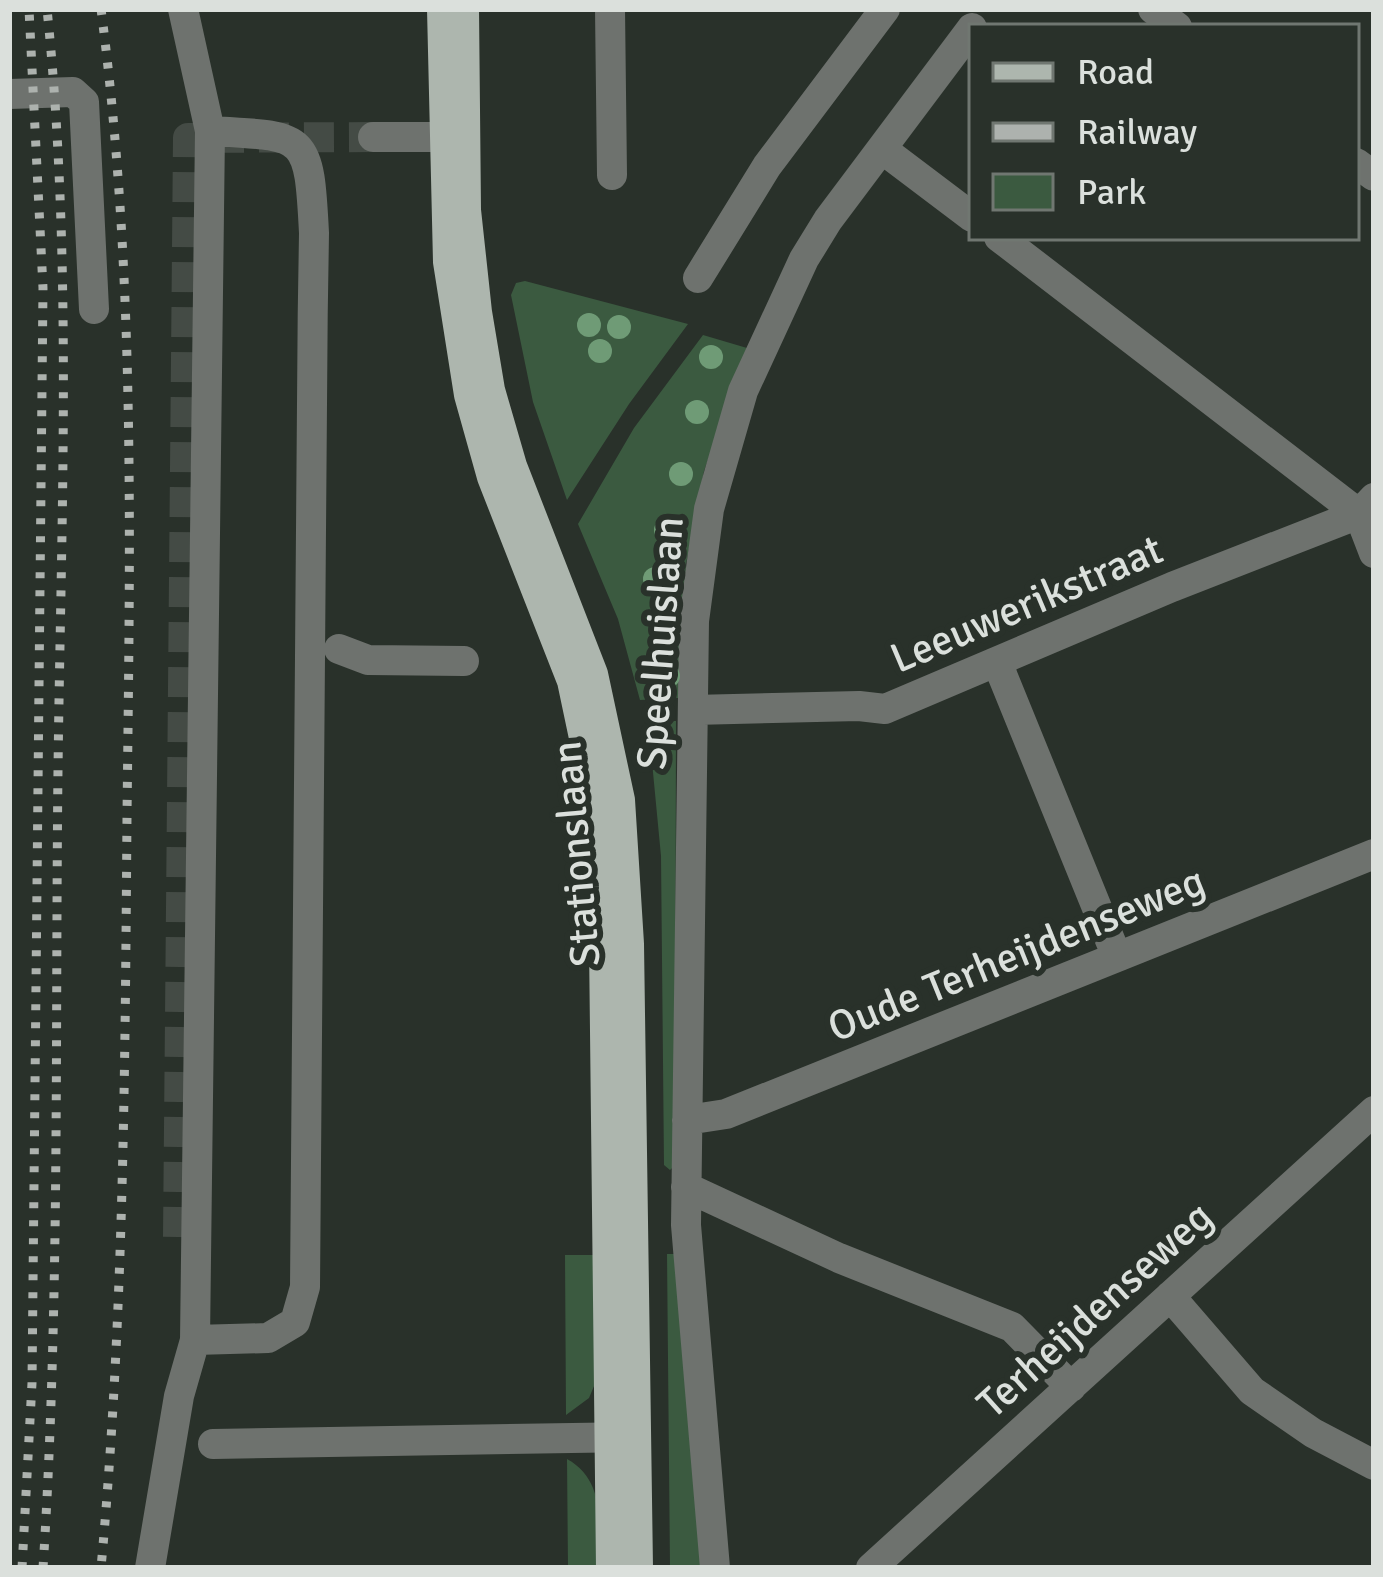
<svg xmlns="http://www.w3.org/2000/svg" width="1383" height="1577" viewBox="0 0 1383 1577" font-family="Signika,sans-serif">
	<rect width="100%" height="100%" fill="#29312a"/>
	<path fill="#3b5a40" d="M525,281l163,43 -59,80 -62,96 -34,-98 -22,-107 5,-12z
		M703,335l44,13 -43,123 -18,93 -8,134 -38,2 -22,-81 -40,-95 56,-96z
		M648,720l28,1 -1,444 -5,5 -6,-5 -3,-309z
		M667,1254h9l29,314h-35z
		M565,1255h33l-1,124 -8,19 -23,17z
		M567,1459c40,22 32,69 32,109h-31z"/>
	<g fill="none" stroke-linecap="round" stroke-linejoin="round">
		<path stroke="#444b45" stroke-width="30" stroke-dasharray="30 15" stroke-linecap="butt" d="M178,1237l10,-1099 185,-1"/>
		<path stroke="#6e726e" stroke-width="30" d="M610,9l2,166
			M1153,9l24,18
			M9,94l64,-2 11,10 10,207
			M373,137h92
			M882,149l90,68
			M1356,163l18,13
			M999,237l360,277 15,39
			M698,278l69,-112 118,-157
			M339,649l29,11 96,1
			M997,662l120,295
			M693,710l166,-4 26,3 287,-122 187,-73 15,-16
			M687,1120l39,-6 648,-260
			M686,1187l153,71 173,69 59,60
			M1170,1296l82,95 61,42 61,32
			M195,1340l73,-2 27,-16 10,-35c3,-352 3,-703 9,-1054 -5,-100 -7,-97 -104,-102
			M213,1444l423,-7
			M150,1568l29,-172 16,-56 15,-1209 -27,-122
			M715,1568l-29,-343 8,-604 15,-112 34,-118 61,-132 24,-39 144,-192
			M871,1568l503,-457"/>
		<path stroke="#adb6ae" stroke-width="30" d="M442,9l6,253 21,133 23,82 80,204 26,123 6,138 7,626
			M464,9l2,201 11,102 13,78 22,76 81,208 27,126 9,144 9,624"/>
		<path stroke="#adb2ae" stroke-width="9" stroke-dasharray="6 12" stroke-linecap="butt" d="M101,9c35,267 29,538 26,807 -2,251 -3,501 -26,752
			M22,1568l10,-185 11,-1095 -14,-279
			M43,1568c17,-265 12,-532 15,-798 3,-253 15,-509 -11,-761"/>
	</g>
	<g fill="#6f9b76">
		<circle cx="589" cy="325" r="12"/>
		<circle cx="619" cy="327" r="12"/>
		<circle cx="600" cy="351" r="12"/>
		<circle cx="711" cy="357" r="12"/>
		<circle cx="697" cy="412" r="12"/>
		<circle cx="681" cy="474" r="12"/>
		<circle cx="666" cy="530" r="12"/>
		<circle cx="655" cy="579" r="12"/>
		<circle cx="668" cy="676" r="12"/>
	</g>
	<g text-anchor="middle" stroke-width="12" stroke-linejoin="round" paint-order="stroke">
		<g font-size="42" fill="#dbe0dc" stroke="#29312a">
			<text transform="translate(1026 603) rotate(-23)" y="15">Leeuwerikstraat</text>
			<text transform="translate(659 643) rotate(-86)" y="15">Speelhuislaan</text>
			<text transform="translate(575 854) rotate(-95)" y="15">Stationslaan</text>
			<text transform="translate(1016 953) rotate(-22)" y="15">Oude Terheijdenseweg</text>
			<text transform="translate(1094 1309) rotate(-42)" y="15">Terheijdenseweg</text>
		</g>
	</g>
	<rect width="1383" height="1577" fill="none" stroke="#dbe0dc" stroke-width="24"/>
	<rect x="969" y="24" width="390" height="216" fill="#29312a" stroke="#707771" stroke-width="3"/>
	<rect x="993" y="63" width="60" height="18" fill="#adb6ae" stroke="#707771" stroke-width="3"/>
	<text x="1077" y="84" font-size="36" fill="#dbe0dc">Road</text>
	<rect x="993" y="123" width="60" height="18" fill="#adb2ae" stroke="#707771" stroke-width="3"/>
	<text x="1077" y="144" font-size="36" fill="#dbe0dc">Railway</text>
	<rect x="993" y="174" width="60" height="36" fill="#3b5a40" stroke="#707771" stroke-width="3"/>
	<text x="1077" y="204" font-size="36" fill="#dbe0dc">Park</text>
</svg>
